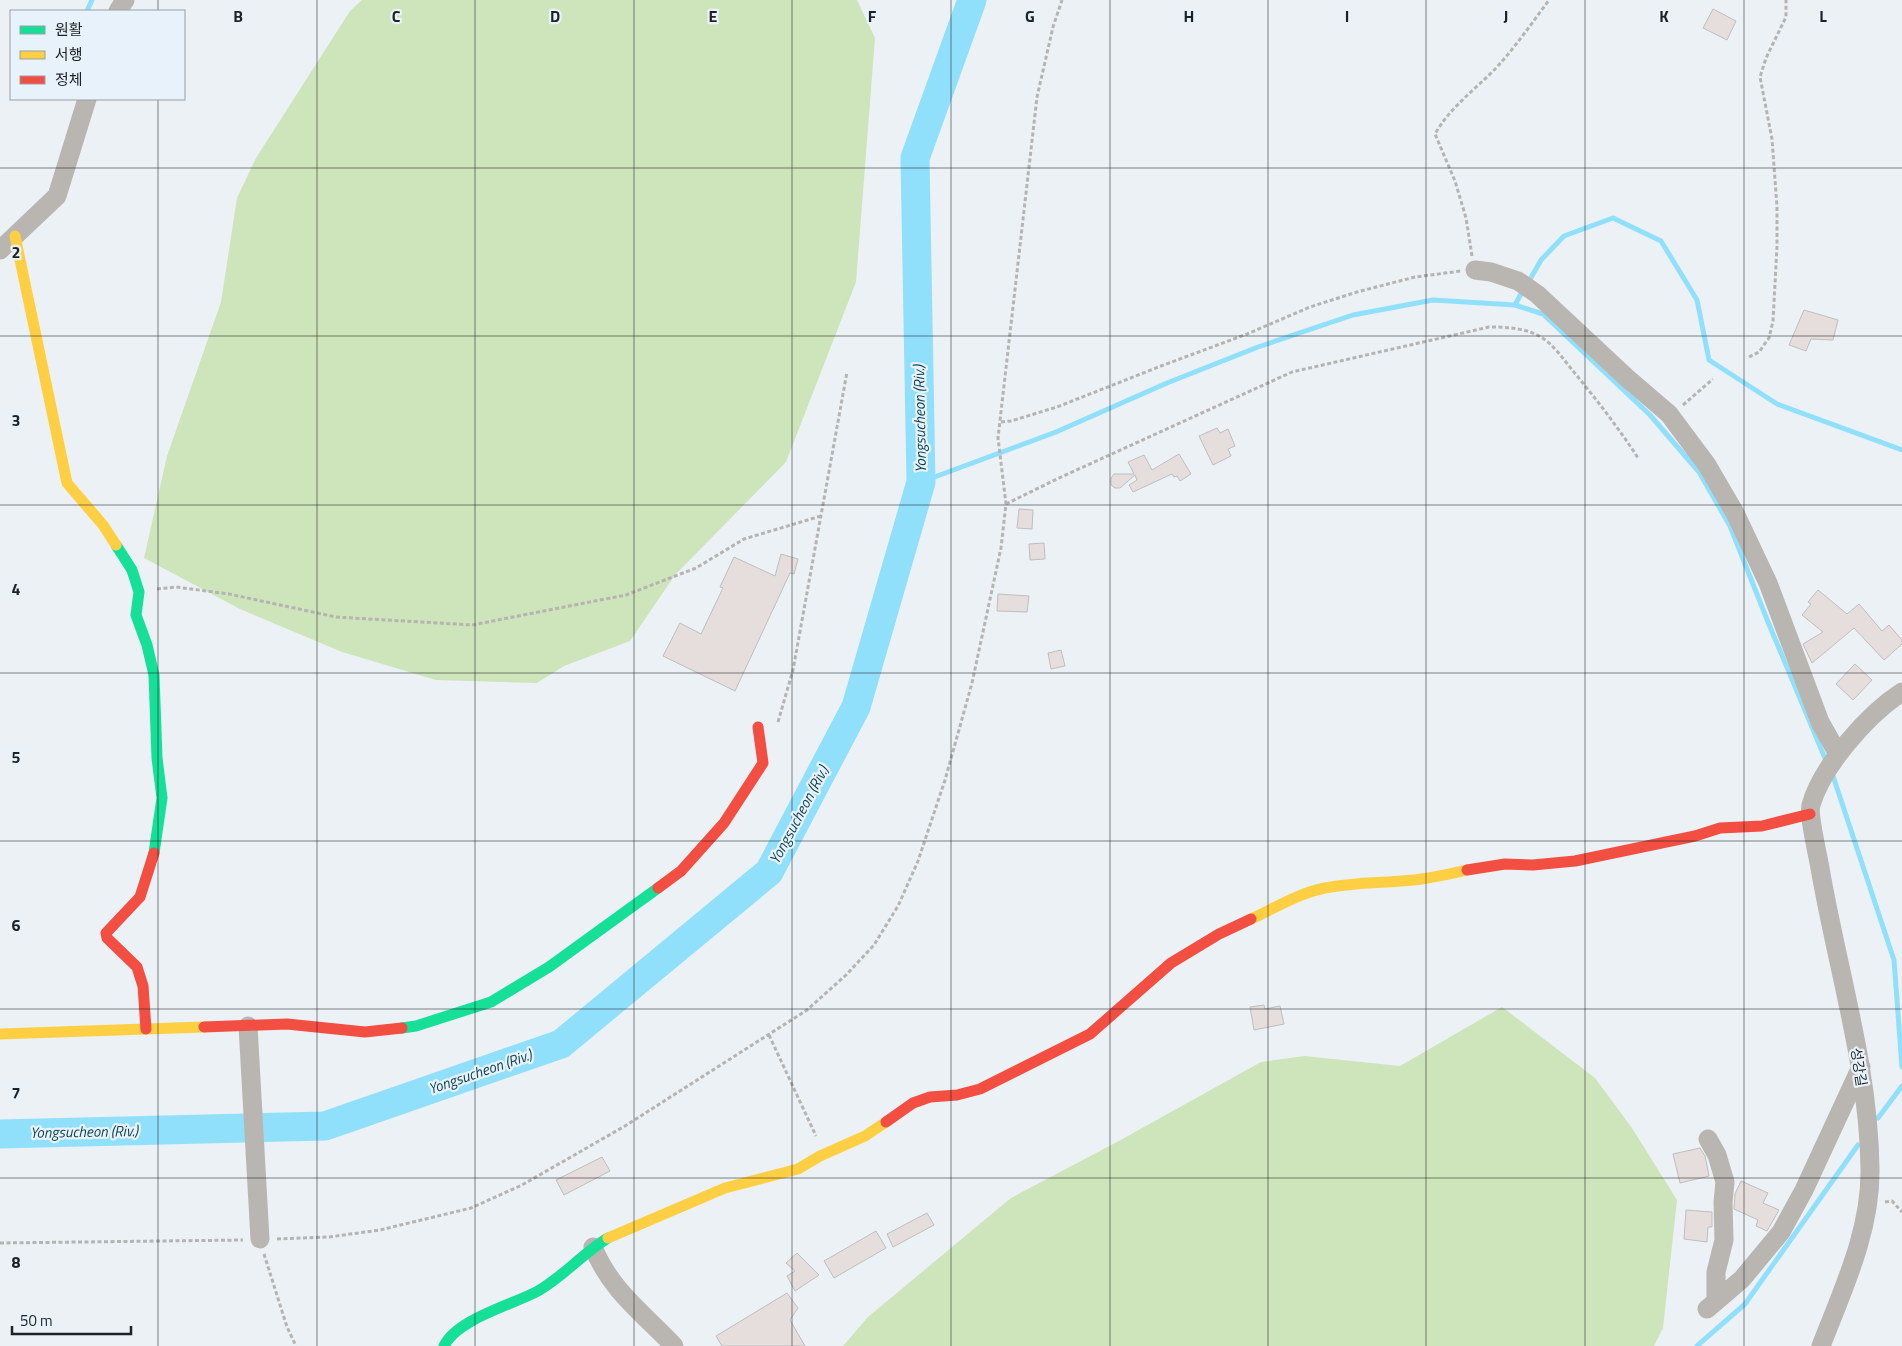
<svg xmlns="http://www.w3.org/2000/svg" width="1902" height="1346" viewBox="0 0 1902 1346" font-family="'Titillium Web','Noto Sans KR',sans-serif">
	<rect width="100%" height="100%" fill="#ecf1f6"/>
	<path fill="#cee4ba" d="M362,0h495l18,38 -19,244 -70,180 -111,113 -45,66 -66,25 -27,17 -101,-3 -94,-28 -102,-43 -96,-51 23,-102 54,-154 16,-104 19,-40 94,-147z
		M1502,1007l93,71 37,50 45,72 -14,128 -9,18h-811l25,-29 143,-119 106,-56 144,-80 43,-6 96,10z"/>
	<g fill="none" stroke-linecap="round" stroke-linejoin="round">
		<path stroke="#90e0fc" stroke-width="5" d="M87,11l5,-11
			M1528,283l13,-23 23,-24 49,-18 48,23 36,59 12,60 68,44 125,46
			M1515,305l28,9 107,101 49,57 31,54 38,96 59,141
			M921,482l135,-50 111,-49 91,-36 95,-32 80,-15 82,5 8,-15
			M1832,773l62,187 8,107
			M1878,1118l24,-32
			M1697,1346l48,-42 113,-159"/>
		<path stroke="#90e0fc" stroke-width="29" d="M0,1134l325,-8 236,-82 208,-172 87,-165 65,-225 -6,-324 57,-158"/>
	</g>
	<path fill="#e6dedc" stroke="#bdbebf" d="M1713,9l23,12 -9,19 -24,-12z
		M1804,310l34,10 -5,20 -22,-1 -5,12 -17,-6z
		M1217,428l3,5 8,-4 7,17 -7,3 3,7 -18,9 -14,-29z
		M1179,454l12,20 -11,7 -3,-5 -3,1 -2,-3 -39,18 -4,-7 8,-5 -2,-5 -15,13h-5l-4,-3v-7l3,-4h20l-6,-12 16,-7 8,15z
		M1019,509l14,1 -1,19 -15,-1z
		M1044,543l1,16 -15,1 -1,-16z
		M781,554l17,5 -4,15 -4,-1 -55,118 -72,-35 17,-33 21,11 22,-46 -3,-1 14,-30 41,19z
		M1818,590l29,24 12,-10 23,27 7,-6 13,15v4l-18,16 -30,-32 -42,35 -9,-19 20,-12 -21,-17 9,-11 -3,-2z
		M998,594l31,2 -2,16 -30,-1z
		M1061,650l4,16 -14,3 -3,-16z
		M1855,664l17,16 -19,20 -17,-16z
		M1264,1005l1,4 15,-3 4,18 -30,6 -4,-23z
		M1700,1148l5,8 4,20 -29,7 -7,-29z
		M602,1157l8,14 -46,24 -8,-15z
		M1741,1181l27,12 -5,10 16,7 -12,21 -11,-5 2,-6 -24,-11 1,-15z
		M1686,1210l26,2v15h-4l-1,15 -23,-3z
		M927,1213l7,12 -41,22 -6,-13z
		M876,1231l10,17 -52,30 -10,-17z
		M797,1253l22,22 -24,16 -8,-15 8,-5 -9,-8z
		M787,1293l11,15 -8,12 15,26h-83l-6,-10z"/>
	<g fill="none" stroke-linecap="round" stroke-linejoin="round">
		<path stroke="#b6b4b1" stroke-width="3" stroke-dasharray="4 2.5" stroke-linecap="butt" d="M1472,256l-6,-38 -11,-37 -20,-47c15,-27 41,-45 62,-67 19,-21 35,-44 52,-67
			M1749,357l10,-5 10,-14 4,-17 4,-75v-39l-5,-68 -12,-62 6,-19 20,-41v-17
			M1683,405l30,-26
			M1001,422l10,-1 46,-14 104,-41 86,-32 63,-27 47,-15 58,-15 46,-6
			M1006,504l53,-26 233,-106 197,-45c19,0 36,1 52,10 13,8 23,23 32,34 23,28 45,56 65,87
			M157,589l19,-2 53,7 107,23 136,8 154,-30 70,-27 48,-29 77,-23
			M778,722l15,-52 54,-298
			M769,1035l47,101
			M1885,1202l7,-1 10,11
			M277,1239l52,-2 51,-7 91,-22 51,-23 103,-59 182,-116 39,-35 28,-30 24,-39 20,-45 27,-81 27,-97 29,-135 5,-44 -8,-66 39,-341 16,-70 9,-27
			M0,1243l243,-3
			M264,1254l23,73 9,19"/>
		<path stroke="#b9b5b0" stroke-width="19" d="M118,11l7,-11
			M0,250l57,-54 30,-97
			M1475,270l16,2 27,9 19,13 90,84 42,36 38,51 28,48 33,70 52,139 18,32
			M248,1026l12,213
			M1708,1139l9,16 8,27 -2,20 1,38 -8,32v29
			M593,1247c18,44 50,66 81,99
			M1707,1309l35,-30 39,-47 23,-42 57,-123
			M1821,1346c22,-57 50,-115 49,-177 -1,-102 -33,-201 -50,-301 -2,-12 -12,-54 -9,-63 11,-39 57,-91 91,-113"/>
		<path stroke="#16e098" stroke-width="11" d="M116,545l16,25 7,22 -3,23 11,30 7,30 3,83 5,40 -8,55
			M402,1028l14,-2 75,-24 58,-35 109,-79
			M444,1346c13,-27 68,-41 94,-55 26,-15 45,-38 70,-53"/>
		<path stroke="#ffcf43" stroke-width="11" d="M15,236l52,247 36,42 13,20
			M1251,919c24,-11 48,-26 74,-31 30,-6 60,-5 89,-8 18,-2 35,-6 53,-10
			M0,1034l204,-7
			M608,1238l117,-50 73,-19 22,-13 45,-20 21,-14"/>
		<path stroke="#f24e42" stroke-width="11" d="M1467,870l38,-6 28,1 42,-4 120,-25 25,-8 42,-2 48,-12
			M658,888l23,-17 43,-48 39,-60 -5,-36
			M204,1027l83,-3 78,8 37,-4
			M146,1029l-3,-43 -6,-19 -30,-29 -1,-5 34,-36 14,-44
			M886,1122l27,-19 17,-6 27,-2 23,-6 110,-55 81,-71 48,-29 32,-15"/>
	</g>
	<path fill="none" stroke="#1e2225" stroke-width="1" stroke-opacity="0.55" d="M158,0v11M317,0v1346M475,0v1346M634,0v1346M792,0v1346M951,0v1346M1110,0v1346M1268,0v1346M1426,0v1346M1585,0v1346M1744,0v1346M158,99v1247M0,168h1902M0,336h1902M0,505h1902M0,673h1902M0,841h1902M0,1009h1902M0,1178h1902"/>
	<g text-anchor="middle" stroke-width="4.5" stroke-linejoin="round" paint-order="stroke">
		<g font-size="14" fill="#1e2225" stroke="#e8f2fa">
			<text transform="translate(1859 1067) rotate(81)" y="5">성강길</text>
		</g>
		<g font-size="15" font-style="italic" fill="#0b3f4e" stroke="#e8f2fa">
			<text transform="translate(920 419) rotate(-91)" y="5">Yongsucheon (Riv.)</text>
			<text transform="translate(799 815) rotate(-62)" y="5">Yongsucheon (Riv.)</text>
			<text transform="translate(480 1072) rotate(-19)" y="5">Yongsucheon (Riv.)</text>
			<text transform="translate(84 1132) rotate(-1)" y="5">Yongsucheon (Riv.)</text>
		</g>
	</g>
	<g font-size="16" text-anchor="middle" font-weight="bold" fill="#1e2225" stroke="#e8f2fa" stroke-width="4.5" stroke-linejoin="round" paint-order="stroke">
		<text x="238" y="22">B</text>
		<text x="396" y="22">C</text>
		<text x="555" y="22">D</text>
		<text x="713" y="22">E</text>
		<text x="872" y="22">F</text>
		<text x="1030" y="22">G</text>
		<text x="1189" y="22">H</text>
		<text x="1347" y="22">I</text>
		<text x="1506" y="22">J</text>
		<text x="1664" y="22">K</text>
		<text x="1823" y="22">L</text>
		<text x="16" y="258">2</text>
		<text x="16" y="426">3</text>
		<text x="16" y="595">4</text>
		<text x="16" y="763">5</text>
		<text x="16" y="931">6</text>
		<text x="16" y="1099">7</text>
		<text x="16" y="1268">8</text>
	</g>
	<rect x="10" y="10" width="175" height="90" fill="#e8f2fa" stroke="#979fa5"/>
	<rect x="20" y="26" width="25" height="8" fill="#16e098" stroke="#979fa5"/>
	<text x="55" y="35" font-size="15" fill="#1e2225">원활</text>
	<rect x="20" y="51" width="25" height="8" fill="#ffcf43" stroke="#979fa5"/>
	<text x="55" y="60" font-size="15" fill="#1e2225">서행</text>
	<rect x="20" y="76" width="25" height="8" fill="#f24e42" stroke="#979fa5"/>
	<text x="55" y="85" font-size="15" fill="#1e2225">정체</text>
	<path d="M12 1326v8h119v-8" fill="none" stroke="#1e2225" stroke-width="2.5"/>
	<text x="20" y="1326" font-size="15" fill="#1e2225" stroke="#e8f2fa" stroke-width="4" paint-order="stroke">50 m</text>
</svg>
